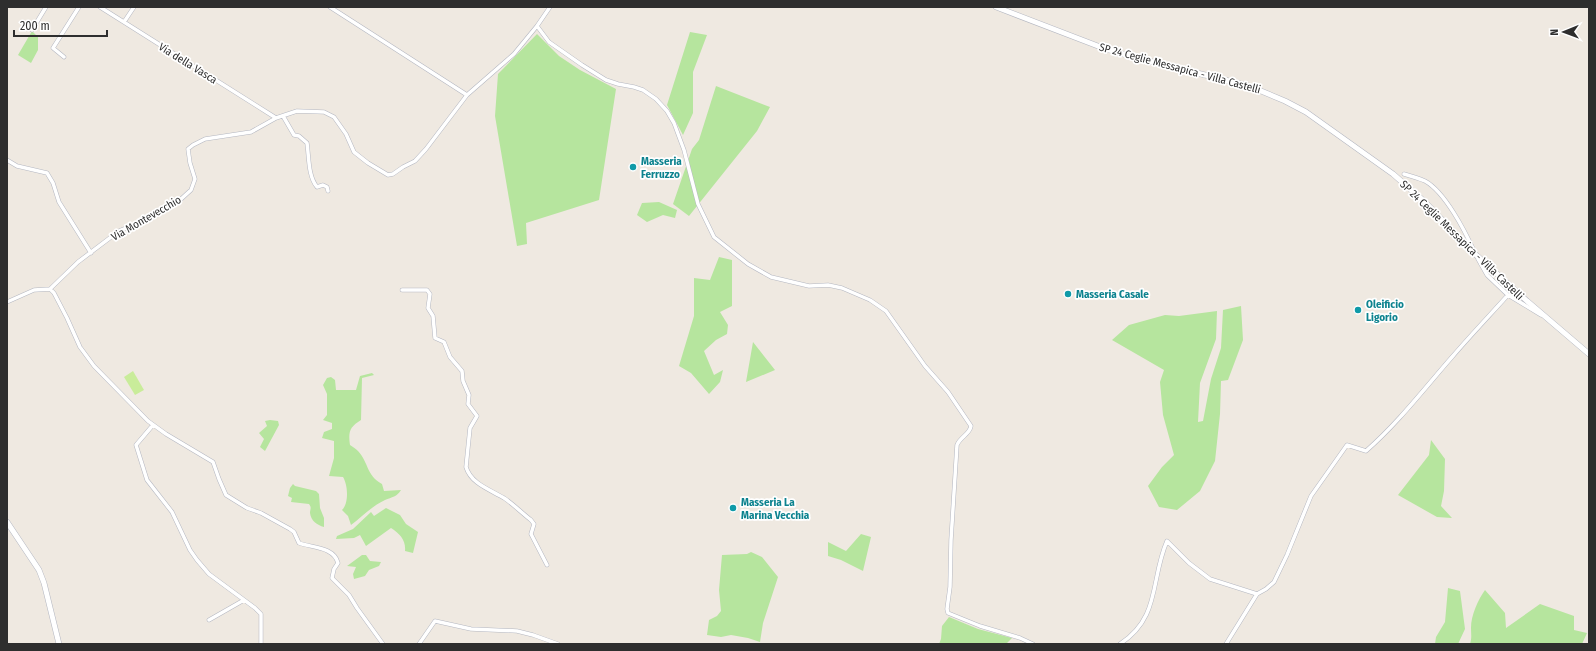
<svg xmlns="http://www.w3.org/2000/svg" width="1596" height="651" viewBox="0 0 1596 651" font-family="'Fira Sans Condensed',sans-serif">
	<rect width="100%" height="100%" fill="#efe9e1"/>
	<path fill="#b6e59e" d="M32,31l6,6v13l-7,13 -13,-8z
		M690,32l17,3 -14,37v41l-10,22 -16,-30z
		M537,34l22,22 21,14 36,19 -17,111 -73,23 1,21 -10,2 -22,-130 3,-42z
		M716,86l54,21 -13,24 -68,85 -16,-12 19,-55 7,-9z
		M659,202l18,8 -2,8 -12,-3 -16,7 -10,-7 5,-12z
		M719,257l13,3v46l-12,6 8,13 -1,9 -11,6 -12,11 10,24 9,-5 -3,12 -11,12 -18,-21 -12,-7 15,-50v-38l16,2z
		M1241,306l2,34 -15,40 -7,1 -1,33 -5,47 -15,30 -23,19 -18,-3 -11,-21 14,-19 12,-12 -11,-40 -3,-33 4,-12 -52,-30 17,-15 36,-10 14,1 38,-5 -1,28 -16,44 -2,39 5,-1 8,-42 10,-31 2,-38z
		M753,342l22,28 -29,12z
		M372,373l2,2 -12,3 -1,42c-11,7 -13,11 -11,25 3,2 6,4 8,6 11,12 8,24 24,33l2,7 17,-1c-4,7 -9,7 -16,10 -13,6 -22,16 -34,25l-3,-9 -6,-6c7,-7 6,-25 1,-33l-14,-1 5,-18v-17l-12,-3 2,-6 8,-3v-6l-9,-3 4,-5v-21l-4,-9 4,-7 4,-1 4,3 1,10h20l4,-14z
		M270,420l8,1 1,4 -14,26 -5,-4 4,-8 -5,-6 8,-7 -2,-5z
		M1431,440l14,19 -1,32 -3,15 11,12 -15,-1 -39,-22 31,-40z
		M293,484l2,2 21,5 3,3 1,14 4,10v9c-7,-2 -13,-6 -14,-14 0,-4 2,-5 -1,-9l-18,-2 1,-4 -4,-2 2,-8z
		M386,508l14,7 6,9 12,8 -5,21 -8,-2c1,-11 -5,-17 -14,-23l-25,18 -6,-11 -6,3 -18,1 1,-3 16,-7 18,-17 3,4z
		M861,534l10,3 -8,34 -22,-11 -13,-4v-14l18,9z
		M751,552l11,5 16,20 -15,46 -3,19 -12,-4 -17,-3 -10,2 -14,-2 2,-15 8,-4 4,-5 -2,-21 3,-35 25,-1z
		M362,555h4l4,6 11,1 -2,4 -10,4 -4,6 -11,3 -1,-5 3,-7 -9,-1z
		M1448,588l12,3 5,38 -7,15h-23l1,-7 9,-15z
		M1485,590l20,23 1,15 34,-24 34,12v14l13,3 -5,11h-112c2,-6 1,-10 1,-16 0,-13 7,-28 14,-38z
		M949,617l29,12 34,9 -6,6h-67l2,-5 1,-13z"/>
	<path fill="#c9ec9a" d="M133,371l11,19 -9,5 -11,-18z"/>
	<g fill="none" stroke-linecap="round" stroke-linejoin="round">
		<g stroke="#b4b7c1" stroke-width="4.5">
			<path id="street" d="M100,7l176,111
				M330,7l137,88
				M124,22l10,-15
				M537,26l12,16 33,23 24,15 12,4 16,3 9,3 13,9 11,12 7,12 10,27 14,54 16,33 34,27 23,13 38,9 19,-1 14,3 28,12 16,11 39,55 23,26 23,34c-1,8 -11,11 -14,19l-6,95 -1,47 -3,22 1,4 32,13 40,12 13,6
				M32,30l14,-23
				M64,57l-11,-9 26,-41
				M283,116l11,19 5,1 8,7c2,14 1,33 10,44l6,-2 4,2 1,4
				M7,160l10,6 30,7 6,10 6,19 32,51
				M1404,174c7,2 14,4 21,7 20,11 40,50 49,70
				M1478,259l9,16 21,20 33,20
				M50,289l4,4 13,25 13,29 14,19 54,55 18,13 47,28 6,17 7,16 21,13 14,5 29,16 4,3 5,11c14,5 35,4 39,20l-4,6 -2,9 17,17 8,13 26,36
				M402,290h25l3,4 -2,14 5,8 2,22 9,4 6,15 12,14 1,10 6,14 -1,9 9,12 -7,12 -4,39c5,17 25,23 38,31 9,6 18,15 27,22l3,4 -3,10 16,31
				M7,302l27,-12 16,-1 28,-27 41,-31 21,-9 24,-14 16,-8 11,-10 4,-11 -5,-16 -2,-14 5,-4 12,-6 46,-7 25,-14 21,-7 27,1 10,5 12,17 8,18 14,11 20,12 5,-1 10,-7 12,-6 11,-12 41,-54 47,-41 23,-28 13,-19
				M153,425l-17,20 11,35 25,32 18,38 7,10 12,14 46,34 6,6v30
				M209,620l35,-20
				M419,644l16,-23 36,8 46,2 16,4 25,9
				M1120,644c41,-27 30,-64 47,-103l22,22 21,16 47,15
				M1226,644l31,-50 9,-5 8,-7 13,-27 24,-59 36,-51 19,6c32,-28 58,-62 86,-94 18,-21 37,-41 56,-62"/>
		</g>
		<g stroke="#b4b7c1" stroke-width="6">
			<path id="secondary" d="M996,7l107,41 30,9 116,29 36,15 21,11 87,62 32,28 50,52 52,47 62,53
				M7,522l32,48 5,13 15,61"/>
		</g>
		<use href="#street" stroke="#fff" stroke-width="3.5"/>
		<use href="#secondary" stroke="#fff" stroke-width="5"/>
	</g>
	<g fill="#0f9aa8" stroke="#fff" stroke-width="1.5">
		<circle cx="633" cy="167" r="4"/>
		<circle cx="1068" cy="294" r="4"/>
		<circle cx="1358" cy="310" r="4"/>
		<circle cx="733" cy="508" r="4"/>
	</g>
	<g text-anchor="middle" stroke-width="3.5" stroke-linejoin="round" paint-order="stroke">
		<g font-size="11" fill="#2e2e2e" stroke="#fff">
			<text transform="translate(188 63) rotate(32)" y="4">Via della Vasca</text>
			<text transform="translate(1180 68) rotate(15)" y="4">SP 24 Ceglie Messapica - Villa Castelli</text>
			<text transform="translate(146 218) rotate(-30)" y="4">Via Montevecchio</text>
			<text transform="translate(1462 240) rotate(44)" y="4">SP 24 Ceglie Messapica - Villa Castelli</text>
		</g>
		<g font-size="11" font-weight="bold" fill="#0d838f" stroke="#fff" text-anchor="start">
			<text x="641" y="165">Masseria<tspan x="641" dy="13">Ferruzzo</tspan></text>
			<text x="1076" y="298">Masseria Casale</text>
			<text x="1366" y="308">Oleificio<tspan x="1366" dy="13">Ligorio</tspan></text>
			<text x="741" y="506">Masseria La<tspan x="741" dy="13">Marina Vecchia</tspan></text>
		</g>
	</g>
	<rect width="1596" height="651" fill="none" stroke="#2e2e2e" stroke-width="16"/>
	<g transform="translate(1564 32) rotate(269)" stroke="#ffffff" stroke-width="3" paint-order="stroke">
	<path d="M0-3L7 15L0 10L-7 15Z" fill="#2e2e2e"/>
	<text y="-6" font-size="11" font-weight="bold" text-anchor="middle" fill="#2e2e2e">N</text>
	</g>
	<path d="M14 30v6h93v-6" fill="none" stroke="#2e2e2e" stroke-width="2"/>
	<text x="20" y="30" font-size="12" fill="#2e2e2e" stroke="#ffffff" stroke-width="3" paint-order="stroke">200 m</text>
</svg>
